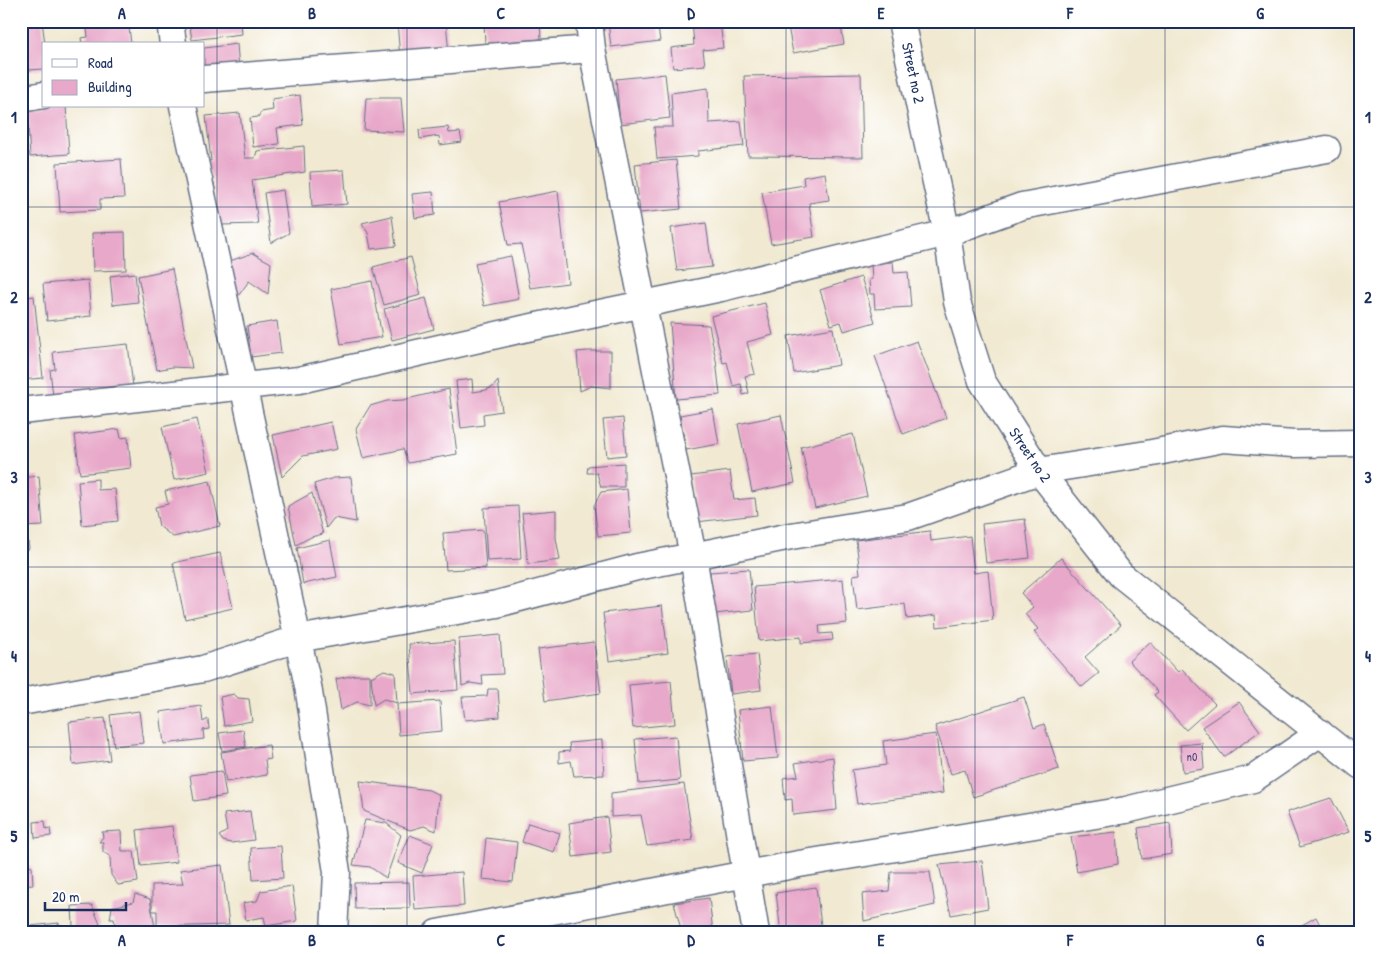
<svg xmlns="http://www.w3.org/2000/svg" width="1382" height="954" viewBox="0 0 1382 954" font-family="'Patrick Hand',sans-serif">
	<rect width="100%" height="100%" fill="#fff"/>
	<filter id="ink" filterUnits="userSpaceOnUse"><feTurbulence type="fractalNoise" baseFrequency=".02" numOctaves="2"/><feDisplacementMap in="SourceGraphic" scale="10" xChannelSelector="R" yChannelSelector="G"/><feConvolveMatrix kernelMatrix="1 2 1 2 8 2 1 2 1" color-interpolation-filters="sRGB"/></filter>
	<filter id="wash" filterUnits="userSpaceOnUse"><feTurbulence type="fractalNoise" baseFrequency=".0096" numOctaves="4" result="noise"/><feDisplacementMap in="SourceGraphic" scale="20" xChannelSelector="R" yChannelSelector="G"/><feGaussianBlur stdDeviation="1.12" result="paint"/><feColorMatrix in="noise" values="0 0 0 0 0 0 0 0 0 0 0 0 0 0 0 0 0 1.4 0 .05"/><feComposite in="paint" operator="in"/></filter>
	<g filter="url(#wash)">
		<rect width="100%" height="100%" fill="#f1e9d1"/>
		<g id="blocks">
			<path fill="#e8a8c9" d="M24,21h18l3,23 -1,25 -16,1z
				M86,21h49l1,5 -7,1 2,17h-49l-1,-6 7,-1z
				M189,21h52l1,13 -50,6z
				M397,21h49l3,33 -49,4z
				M484,21h56l1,18 -56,5z
				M608,21h49l3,20 -49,6z
				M692,21h28l3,27 -20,2 2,15 -32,3 -2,-20 23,-3z
				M787,21h53l4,23 -51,9z
				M237,44l2,25 -35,4v-25z
				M665,74l5,44 -50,6 -4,-45z
				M861,74l2,83 -115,-1 -4,-80z
				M708,88l1,35 32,-2 3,25 -46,5v5l-41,3 -3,-32h19l-2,-34z
				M300,95l3,30 -26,3 2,16 -26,3 -3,-29 8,-1 3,-5 12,-2 -1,-11z
				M366,98h35l3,34 -40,-2z
				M42,100l2,6h22l3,48 -39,3 -3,-47 16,-1z
				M240,113l5,45h10l2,-7 47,-5 1,26 -53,8 6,44 -37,1 -7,-42 -9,-22h6l-5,-45z
				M448,127l1,6 11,-1 2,10 -22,3 -1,-9 -19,3 -1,-9z
				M121,159l3,39 -24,1v11l-40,2 -3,-49z
				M676,160l5,49 -41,4 -5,-49z
				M344,170l3,34 -35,3 -2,-35z
				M825,173l4,27 -20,3 5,34 -43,7 -9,-52 42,-7 -1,-8z
				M283,190l6,43 -18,10 -7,-50z
				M558,191l10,92 -38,5 -9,-44 -13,1 -9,-43z
				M433,192l2,23 -20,3 -3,-24z
				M392,216l4,30 -25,3 -3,-16 -6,-10z
				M706,223l6,44 -35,4 -6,-43z
				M125,232l1,38 -33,1 -1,-38z
				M253,253l18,10 -3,31 -19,-13 -13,18 -12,-36z
				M511,256l8,43 -35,7 -9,-43z
				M411,257l10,38 -37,10 -11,-38z
				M893,262l1,11 14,-1 3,35 -36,2 -1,-15h-4l-1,-14 3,-1 -1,-16z
				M172,269l20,99 -20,-1 -15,3 -19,-94z
				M135,273l3,29 -25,3 -3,-29z
				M861,277l14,45 -31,9 -3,-9 -10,3 -11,-35z
				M88,280l3,36 -44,5 -4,-37z
				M372,281l10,56 -41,7 -10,-55z
				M34,296l9,82 -22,2v-82z
				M426,298l8,31 -42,11 -8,-31z
				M765,303l8,32 -26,7 8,32 -10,2 4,17 -6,2 -2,-11 -8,2 -6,-24 -4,1 -12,-47z
				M277,321l4,32 -30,4 -4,-31z
				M670,323l39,2 7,35 4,35 -44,4z
				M833,328l6,37 -45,8 -6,-37z
				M917,341l29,77 -43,16 -28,-78z
				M128,344l5,43 -80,9 -3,-26 5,-1 -2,-17z
				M588,351h23v37l-20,-2 -11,5 -3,-39z
				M472,379l1,13 13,-2 7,-3 5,-6 4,30 -19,3 1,11 -23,3 -5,-47z
				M449,389l8,65 -49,9 -5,-14 -40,9 -7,-29 14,-23 17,-5 16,-1z
				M713,409l6,35 -33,6 -6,-35z
				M781,415l14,68 -43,9 -14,-68z
				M623,418l3,37 -19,2 -4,-37z
				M197,419l12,53 -35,8 -12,-53z
				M331,422l6,27 -34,7 -21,21 -9,-42z
				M119,429l2,9 7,-1 3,31 -51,6 -5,-39z
				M853,434l14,62 -52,12 -14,-61z
				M624,463v24h-23l-4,-14h-10l1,-7z
				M730,471l4,29 21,-2 2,17 -61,7 -5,-46z
				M39,476l4,50 -22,1v-49z
				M351,477l5,45 -22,-4 -8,10 -12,-44 20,-6z
				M98,479v11l17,-1 3,32 -36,4 -4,-44z
				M210,481l10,45 -47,11 -14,-11 -4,-19 13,-3 -3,-13z
				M627,489l4,44 -33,3 -4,-30 7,-14z
				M312,493l11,41 -12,3 -15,8 -8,-39z
				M518,506l3,53 -34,2 -3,-53z
				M556,510v28l4,22 -32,4 -6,-51z
				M1025,519l5,39 -44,5 -4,-39z
				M483,530l3,38 -40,2 -3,-37z
				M930,531l1,10 39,-5 4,37 14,-2 5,49 -56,7 -1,-12 -29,4 -2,-15 -48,6 -4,-35 7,-1 -4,-34z
				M27,533l2,16 -8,2v-17z
				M330,540l7,37 -34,7 -6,-36z
				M220,553l13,55 -48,11 -12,-56z
				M1061,558l60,67 -36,32 14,16 -17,14 -48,-55 4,-3 -13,-15 8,-7 -12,-14z
				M23,568l3,42h-5v-41z
				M749,569l4,41 -39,4 -4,-42z
				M843,579l4,44 -28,3 1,8 12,-1 1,7 -32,3v-6l-42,4 -5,-54z
				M662,606l6,47 -59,8 -6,-48z
				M500,635l3,39 -21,1 1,10 -13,-2 -8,3 -3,-47z
				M454,641l4,49 -45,4 -4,-50z
				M594,642l7,51 -56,8 -7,-52z
				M1150,642l28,30 4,-3 33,35 -29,26 -32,-35 4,-3 -29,-31z
				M757,654l4,36 -30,4 -4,-37z
				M384,670l11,3 2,30 -13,-4 -10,6 -3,-28z
				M355,675h15v30l-13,-3 -16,8 -5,-31z
				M671,681l4,43 -42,4 -4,-43z
				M488,689h10l2,28 -35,3 -3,-23 25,-1z
				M234,694l4,4 11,1 3,22 -28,5 -4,-29z
				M1024,697l10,31 10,-4 15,45 -86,28 -8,-27 -14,4 -16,-48z
				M440,701l2,30 -43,4 -2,-31z
				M1239,702l21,29 -36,26 -22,-30z
				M201,706l2,16 5,-3 1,10 -6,1 1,9 -40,5 -4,-32z
				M772,706l6,52 -35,3 -5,-51z
				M139,711l4,32 -29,3 -4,-31z
				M105,718l5,42 -37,5 -4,-43z
				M243,730l3,17 -24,4 -3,-18z
				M936,734l7,59 -86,11 -5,-34 34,-5 -3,-24z
				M676,736l4,44 -41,4 -4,-45z
				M602,740l2,35 -30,1 -3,-15 -12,2v-11l11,-1 -1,-8z
				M1202,743l2,26 -21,3 -3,-27z
				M269,745l2,14 -6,1 2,15 -41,7 -5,-30z
				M833,757l4,53 -44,5 -1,-16 -7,1 -2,-22 15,-2 -3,-13z
				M21,762h2l4,42 -6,1z
				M222,771l4,25 -32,5 -4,-26z
				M360,781l69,9 10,5 -3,36 -12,-5 -14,4 -46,-19z
				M684,784l9,56 -46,6 -6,-31 -30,2v-24z
				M1331,798l18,34 -49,15 -13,-35z
				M250,811l4,29 -23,3 -8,-2 -4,-5 8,-5 -3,-17z
				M607,817l4,35 -38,5 -4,-34z
				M365,820l21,3 15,12 -15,43 -16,-11 -17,-2z
				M45,821l1,8 4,-1 1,8 -16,2 -1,-16z
				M528,823l32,10 -6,19 -32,-10z
				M1170,823l2,31 -30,5 -4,-31z
				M172,826l5,36 -36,4 -4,-36z
				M121,831l1,20h12l4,31 -20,3 -7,-10 -1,-19 -7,-4v-10h-4l4,-5 -1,-5z
				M1116,832l2,32 -41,8 -6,-35z
				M410,835l23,9 -11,29 -24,-10z
				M486,838l31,4 -4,40 -31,-3z
				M281,846l2,32 -30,2 -2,-32z
				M24,858l2,7 6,2 1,18 -12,1v-24z
				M982,861l6,47 -37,7 -12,-50z
				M222,865l7,60 -72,2v-16h-5v-26l31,-1 -3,-14z
				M462,872l2,34 -49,4 -2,-34z
				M891,872h39l5,33 -71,16 -2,-27 27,-3z
				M409,882l1,26 -55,1 -1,-26z
				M292,886l5,35 -31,5 -2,-9 -18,3 -3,-17 14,-2 4,-10z
				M816,887l6,46h-41l-5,-40z
				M135,894l15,5 6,34h-35v-2l-5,-1 -2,-11h-4l2,-12 21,-5z
				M709,898l4,34 -31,1 -8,-30z
				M92,905l8,19 -4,9h-27v-4l4,-3 -1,-20z
				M1316,917l8,16h-36z
				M59,923l1,10h-39v-6z
				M614,926l1,7h-32v-3z"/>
		</g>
	</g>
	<g filter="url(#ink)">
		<use href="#blocks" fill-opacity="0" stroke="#667086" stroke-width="1"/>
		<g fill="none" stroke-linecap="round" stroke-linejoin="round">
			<g stroke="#667086" stroke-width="29">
				<path id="minor" d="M170,21l3,23
					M589,21l3,28 101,507 63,377
					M901,21l46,212 10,69 25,79 57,90 82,104 240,191
					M204,79l388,-30
					M21,99l23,-4
					M183,106l125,580 29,186 -3,61
					M21,411l278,-31 224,-51 198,-41 226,-55 75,-27 305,-57
					M21,702l182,-33 94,-30 200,-35 140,-37 56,-11 98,-20 117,-19 131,-46 108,-17 76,-15 71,5 67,-1
					M437,933l362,-69 327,-54 127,-31 67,-46"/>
			</g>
			<use href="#minor" stroke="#fff" stroke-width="26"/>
		</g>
	</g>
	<path fill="none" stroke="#1b2f5e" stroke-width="1" stroke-opacity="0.55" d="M217,21v912M407,21v912M596,21v912M786,21v912M975,21v912M1165,21v912M21,207h1340M21,387h1340M21,567h1340M21,747h1340"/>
	<g text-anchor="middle" stroke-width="4.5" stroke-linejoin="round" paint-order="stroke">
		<g font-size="12" fill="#4e4d79">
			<text x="1192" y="761">n0</text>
		</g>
		<g font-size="15" fill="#1b2f5e" stroke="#fff">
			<text transform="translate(913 73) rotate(78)" y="5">Street no 2</text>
			<text transform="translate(1030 455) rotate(56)" y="5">Street no 2</text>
		</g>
	</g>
	<rect width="1382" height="954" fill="none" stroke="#fff" stroke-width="55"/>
	<rect x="42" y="42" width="162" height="65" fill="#ffffff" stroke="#a4acbf"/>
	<rect x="52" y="59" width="25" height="8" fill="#ffffff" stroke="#a4acbf"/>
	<text x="88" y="68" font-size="15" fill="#1b2f5e">Road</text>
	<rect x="52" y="80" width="25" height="15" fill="#e8a8c9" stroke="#a4acbf"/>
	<text x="88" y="92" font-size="15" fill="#1b2f5e">Building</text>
	<path d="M45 902v8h81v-8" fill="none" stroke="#1b2f5e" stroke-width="2.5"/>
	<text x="52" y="902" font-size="15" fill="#1b2f5e" stroke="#ffffff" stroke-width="4" paint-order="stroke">20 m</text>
	<rect x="28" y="28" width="1326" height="898" fill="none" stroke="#1b2f5e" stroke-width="2"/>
	<g font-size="16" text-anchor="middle" font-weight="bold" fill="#1b2f5e">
		<text x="122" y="19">A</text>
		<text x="312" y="19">B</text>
		<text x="501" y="19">C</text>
		<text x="691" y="19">D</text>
		<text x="881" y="19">E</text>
		<text x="1070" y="19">F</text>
		<text x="1260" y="19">G</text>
		<text x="14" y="123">1</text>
		<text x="1368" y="123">1</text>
		<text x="14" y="303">2</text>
		<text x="1368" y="303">2</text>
		<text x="14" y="483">3</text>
		<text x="1368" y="483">3</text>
		<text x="14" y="662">4</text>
		<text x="1368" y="662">4</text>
		<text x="14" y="842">5</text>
		<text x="1368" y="842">5</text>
		<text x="122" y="946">A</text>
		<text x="312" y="946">B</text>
		<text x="501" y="946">C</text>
		<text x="691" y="946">D</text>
		<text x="881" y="946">E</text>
		<text x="1070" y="946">F</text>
		<text x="1260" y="946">G</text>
	</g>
</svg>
